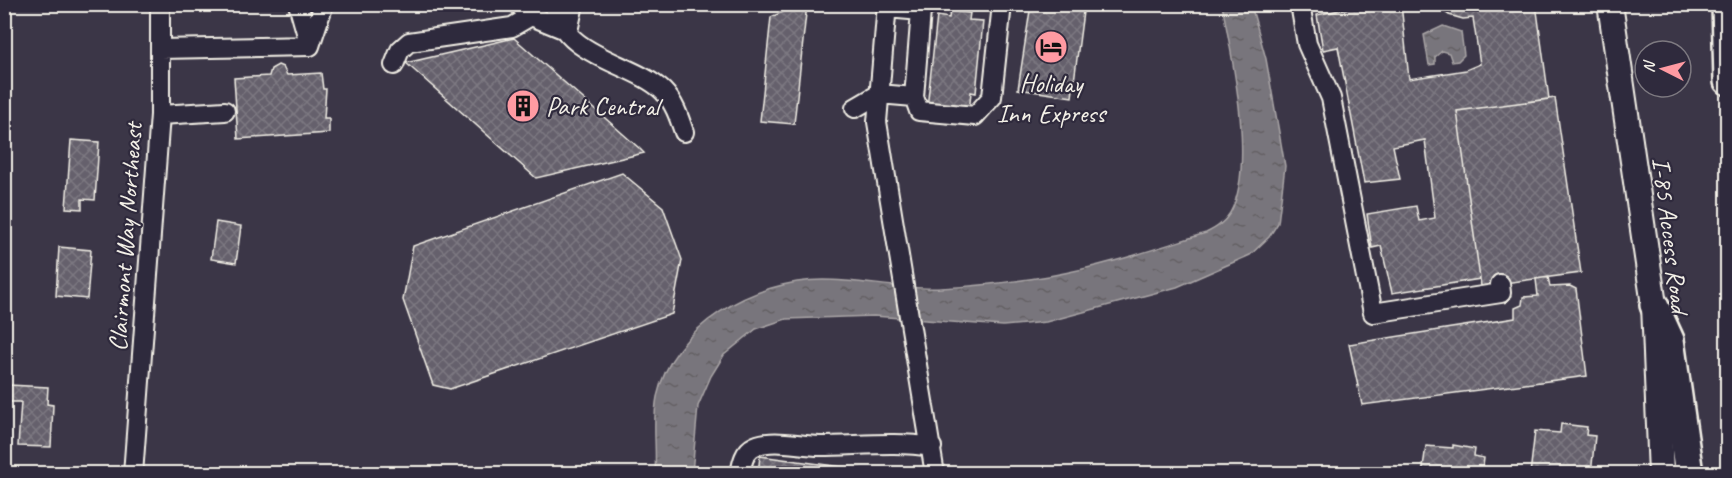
<svg xmlns="http://www.w3.org/2000/svg" width="1732" height="478" viewBox="0 0 1732 478" font-family="Caveat,sans-serif">
	<defs>
		<pattern id="water-ripples" width="26" height="14" patternUnits="userSpaceOnUse" patternTransform="scale(1.5)"><rect width="26" height="14" fill="#78747b"/><path d="M2 4q2-2 4 0t4 0M15 11q2-2 4 0t4 0" fill="none" stroke="#636063"/></pattern>
		<pattern id="building-cross-hatch" width="8" height="8" patternUnits="userSpaceOnUse" patternTransform="scale(1.5)"><rect width="8" height="8" fill="#65616c"/><path d="M0 0l8 8M0 8l8-8" fill="none" stroke="#7c7881"/></pattern>
	</defs>
	<rect width="100%" height="100%" fill="#3b3647"/>
	<filter id="ink" filterUnits="userSpaceOnUse"><feTurbulence type="fractalNoise" baseFrequency=".0167" numOctaves="2"/><feDisplacementMap in="SourceGraphic" scale="12" xChannelSelector="R" yChannelSelector="G"/><feConvolveMatrix kernelMatrix="1 2 1 2 8 2 1 2 1" color-interpolation-filters="sRGB"/></filter>
	<g filter="url(#ink)">
		<path fill="url(#water-ripples)" stroke="#aaa6a7" stroke-width="1.5" d="M1222,5h29l15,54 19,107 -7,57 -9,14 -19,18 -73,32 -131,35 -43,4 -129,-10 -88,3 -30,10 -32,26 -13,21 -13,30 -6,67h-37c2,-25 -3,-51 2,-76 15,-71 98,-117 166,-117 39,0 79,10 118,8 35,-2 72,-6 108,-12 53,-9 105,-27 157,-43 10,-5 18,-10 24,-20 26,-45 2,-158 -8,-208z
			M1443,26l18,6 3,23 -6,6 -6,1 -3,-9 -7,-2 -7,6v7l-6,1 -5,-30z"/>
		<path fill="url(#building-cross-hatch)" stroke="#f4f1e8" stroke-width="1.5" d="M801,4h6l-13,120 -34,-3 11,-104z
			M1031,4h53l-12,93 -54,-8z
			M1366,4h35l8,75 57,-9 14,-6 -7,-46 -10,1 -14,-4 -7,-5 -1,-6h95l13,95 -92,12 23,168 -88,14 -11,-47 -9,2 -5,-34 49,-8 3,15 16,-3 -10,-78 -32,6 7,33 -36,4 -26,-136 -15,3 -6,-35z
			M950,11l20,2 -1,7 14,1 -7,72 -5,-1 -2,21 -42,-5 10,-92 12,2z
			M514,38l125,110 5,5 -108,25 -130,-115z
			M278,65l5,2 4,8 34,-2 2,16h3l-2,29h5v15l-91,6 -4,-61 35,-2 2,-7z
			M1555,98l26,175 -100,13 -24,-175z
			M71,140l28,2 -4,58 -13,-1v10l-16,-1z
			M622,173l41,34 19,53 -10,54 -222,75 -17,-4 -30,-85 10,-54z
			M216,222l25,4 -5,37 -25,-4z
			M59,247l32,3 -4,49 -31,-3z
			M1548,277l2,10 20,-1 6,3 11,87 -225,29 -13,-61 166,-26v-10l7,-3 1,-8 15,-1 -2,-17z
			M8,385l40,2 -1,17 6,1 -2,42 -33,-1 3,-44h-14z
			M1561,424l26,3 -1,8 9,1 -4,38h-61l5,-43 25,2z
			M1453,445l22,4 -1,7 10,2 -2,16h-60l4,-28 27,2z
			M760,456l134,18h-136z"/>
		<g fill="none" stroke-linecap="round" stroke-linejoin="round">
			<g stroke="#f4f1e8" stroke-width="22">
				<path id="minor" d="M298,4l12,42
					M518,4l13,12 37,15 6,-27
					M554,4c7,53 79,58 109,87 11,11 16,26 21,41
					M887,4l-10,118 58,352
					M1300,4l7,40 24,54 42,215 128,-20 -1,-9
					M887,8l34,3 8,-7
					M921,11l-7,86 5,14 56,5 17,-19 10,-93
					M310,46l14,-42
					M160,49l150,-3
					M394,65l6,-15 9,-8 103,-15 19,-11
					M855,108l24,-14 35,3
					M160,115l65,-4
					M133,474l27,-359v-111
					M740,474c2,-11 4,-23 15,-28 18,-8 45,0 65,0 37,0 75,-5 112,1"/>
			</g>
			<g stroke="#f4f1e8" stroke-width="28">
				<path id="major" d="M1610,4l44,301 7,169"/>
			</g>
			<g stroke="#f4f1e8" stroke-width="32">
				<path id="highway" d="M1726,4l2,77
					M1654,305l16,35 19,134"/>
			</g>
			<use href="#minor" stroke="#2f2a3d" stroke-width="18"/>
			<use href="#major" stroke="#2f2a3d" stroke-width="24"/>
			<use href="#highway" stroke="#2f2a3d" stroke-width="27"/>
		</g>
	</g>
	<defs>
		<g id="hotel-disc" transform="scale(1.725)"><circle r="9.5" fill="#ff9aa2" stroke="#2f2a3d"/><path d="M-6-4.5h1.5V1H6V5H4.5V3h-9V5H-6ZM-4 0a1.8 1.8 0 1 1 3.6 0ZM.5 0V-2.5h3Q6-2.5 6 0Z" fill="#111"/></g>
		<g id="building-disc" transform="scale(1.725)"><circle r="9.5" fill="#ff9aa2" stroke="#2f2a3d"/><path d="M-4-6H4V6H1V3H-1V6H-4ZM-2.5-4.3h1.7v1.8h-1.7ZM.8-4.3h1.7v1.8H.8ZM-2.5-1h1.7V.8h-1.7ZM.8-1h1.7V.8H.8Z" fill="#111"/></g>
	</defs>
	<g fill-rule="evenodd">
		<use href="#hotel-disc" x="1051" y="47"/>
		<use href="#building-disc" x="523" y="106"/>
	</g>
	<g text-anchor="middle" stroke-width="4.5" stroke-linejoin="round" paint-order="stroke">
		<g font-size="26" fill="#f4f1e8" stroke="#2f2a3d">
			<text x="1051" y="92">Holiday<tspan x="1051" dy="30">Inn Express</tspan></text>
			<text x="546" y="115" text-anchor="start">Park Central</text>
		</g>
		<g font-size="26" fill="#f4f1e8" stroke="#2f2a3d">
			<text transform="translate(1671 235) rotate(83)" y="9">I-85 Access Road</text>
			<text transform="translate(125 237) rotate(-86)" y="9">Clairmont Way Northeast</text>
		</g>
	</g>
	<rect width="1732" height="478" fill="none" stroke="#2f2a3d" stroke-width="24"/>
	<rect x="12" y="12" width="1708" height="454" fill="none" stroke="#f4f1e8" stroke-width="2" filter="url(#ink)"/>
	<g transform="translate(1663 69) rotate(276)"><circle r="28" fill="#2f2a3d" stroke="#7e7a81" stroke-width="1.5"/>
	<path d="M0-4.5L10 22L0 15L-10 22Z" fill="#ff9aa2"/>
	<text y="-9" font-size="16" font-weight="bold" text-anchor="middle" fill="#f4f1e8">N</text>
	</g>
</svg>
